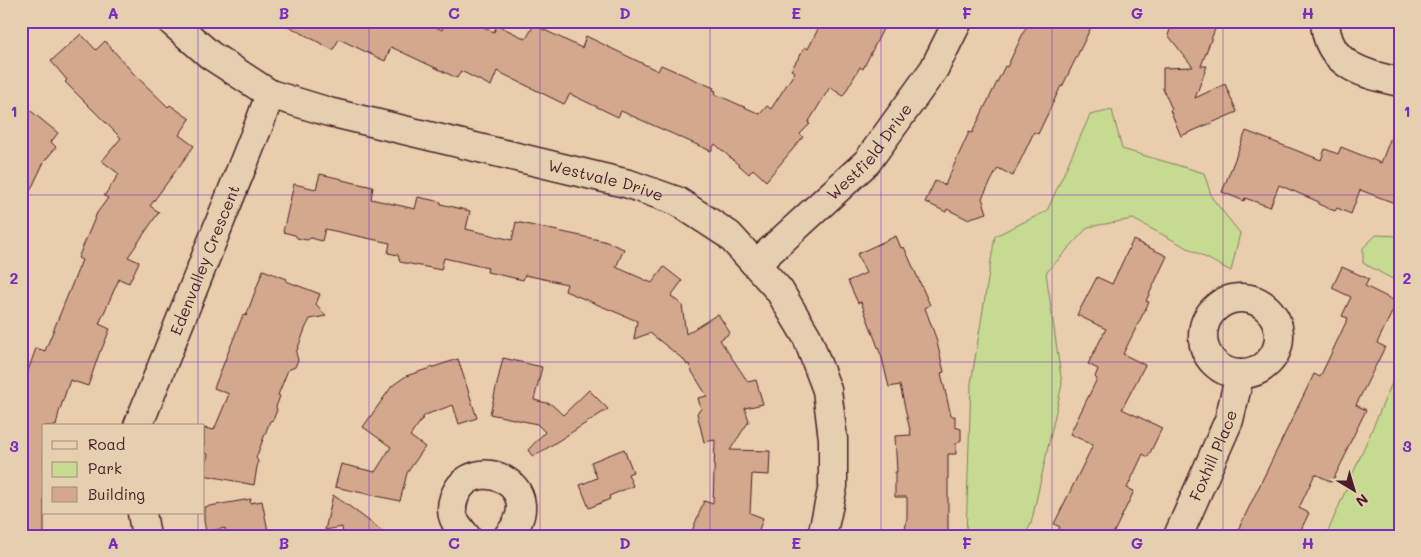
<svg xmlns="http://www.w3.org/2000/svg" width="1421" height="557" viewBox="0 0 1421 557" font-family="Mali,sans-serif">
	<rect width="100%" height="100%" fill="#e8ceac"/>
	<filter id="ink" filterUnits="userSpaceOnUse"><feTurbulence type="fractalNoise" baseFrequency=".02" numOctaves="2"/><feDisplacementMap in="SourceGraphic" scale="10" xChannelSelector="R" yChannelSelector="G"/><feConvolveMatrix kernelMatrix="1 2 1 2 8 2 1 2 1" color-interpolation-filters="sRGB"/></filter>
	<g filter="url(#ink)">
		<path fill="#c5db91" stroke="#887d5e" d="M1112,110l10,39 82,24 8,25 28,35 -9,38 -98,-52 -45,8 -42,46 16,111 -31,140 -7,12h-58l5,-153 24,-147 52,-25 43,-96z
			M1376,235l24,1v47l-37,-20v-15z
			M1400,353v183h-74l69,-160z"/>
		<path fill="#d4a88d" stroke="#4a1f2b" d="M279,21h145l18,9 3,-9h26l23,11 3,-7 29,14 8,-14 48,23 4,-12 72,35 3,-6 53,23 -1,2 3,1 -1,3 45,20 7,-8 4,3 24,-37 -4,-2 14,-23 3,2 14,-28h65l-24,48 -3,-2 -17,29 -13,-9 -22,36 2,1 -10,10 3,3 -37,44 -13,-12 -4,5 -34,-30 -4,7 -90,-40 -3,6 -48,-23 -6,10 -67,-33 -6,15 -30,-15 -4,7 -66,-31 -6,14 -46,-22 -6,11z
			M1029,21h65l-32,66 -1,-1 -23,48 -4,-2 -21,44 -15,-8 -16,30 5,15 -20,6 -20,-10 -1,3 -21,-10 10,-21 10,4 24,-53 3,1 33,-67 2,1z
			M1177,21h41l-17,45h6l-12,32 30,-14 12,28 -56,24 -11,-26 2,-1 -9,-20v-21l30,-1 -25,-32 4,-10 4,-1z
			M81,34l15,16 9,-9 28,32 35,34 2,-2 20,14 -11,16 15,11 -44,60 9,6 -31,45 11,5 -10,21 -10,-4 -20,45 11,5 -9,22h-1l-12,35 -18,-6 -11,32 -3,14h-12v110h-23v-145l15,-43 9,3 37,-91 -4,-2 19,-45 11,-15 -4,-2 15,-22 -17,-13 19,-23 -56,-56 2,-2 -16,-19z
			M21,103l37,30 -7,9 5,5 -12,15 -23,48z
			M1398,119h2v86l-40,-15 -9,24 -14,-6 -2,3 -17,-7 1,-2 -40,-17 -9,22 -25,-9 -1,3 -22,-9 24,-61 75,29 4,-11 13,5 3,-7 40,16z
			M320,174l22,5v1l31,7 -2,12 44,10 3,-12 23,5v2l29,7 -4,18 46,11 4,-18 88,19 20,8 -8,18 36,16 12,-16 18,14 -11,15 11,9 4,29 32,-20 12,19 -10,7 28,42 8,-2 7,24 -18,4 4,13 -19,29 40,1 -1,24 -17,-1 -2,39 13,5 -6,18h-67l14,-35 9,3 2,-64 -11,2 -7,-29 4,-4 -3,-11 9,-2 -16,-26 -2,-6 -2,1 -3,-5 -34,-27 -16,6 3,-18 -72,-30 2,-7 -42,-9 -2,5 -36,-8 1,-4 -44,-10 -3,12 -41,-8 -2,-7 -10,-2 2,-10 -65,-14 -3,12 -11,-3 -4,2 -10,-2 -2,-3 -12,-3 11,-48 22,5z
			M896,236l5,12 3,-1 26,58 -5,3 11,30 8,34 -3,1 10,43h4v11l6,2v11l-5,4v10h-8v82h-44l3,-18v-21h-12v-25h2l-2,-36 16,-1 -11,-50 -11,2 -7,-29 -21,-56 -3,1 -10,-22 18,-8 -9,-19z
			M1133,240l34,16 -21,45 3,1 -26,52 22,11 -23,44 40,19 -14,29 -5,-3 -16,34 7,3 -22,45h-57l5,-9 -6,-3 39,-79 -23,-11 27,-55 -2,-2 3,-8 -10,-5 18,-35 -29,-14 20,-38 15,7z
			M1342,267l27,12 -4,7 32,16 -20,41 8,4 -29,58 10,5 -20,41 1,1 -15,30 -17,-8 -16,34 10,5 -11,23h-63l79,-162 6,3 28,-59 -6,-2 9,-19 -19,-9z
			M263,270l24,9 -1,2 34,13 -4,10 10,12 -16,3 -5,10 -9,24 2,7 -3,7 -7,3 -10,25 2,1 -4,11 1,3 -4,10 -3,1 -14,37 2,3 -4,24 -50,-10 4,-21 -4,-1v-25l10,2 15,-36 -15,-6 29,-73 3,1z
			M503,358l39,9 -8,33 17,4 12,11 26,-25 19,19 -75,48 -5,-7 17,-18 -8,-8 -47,-10z
			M458,359l19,59 -18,6 -6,-19 -28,10 -15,21 15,11 -18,26 -7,28 -65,-14 6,-23 34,8 16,-25 -28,-20 29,-41 14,-10z
			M624,449l9,23 -5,2 5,12 -24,10 1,3 -21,9 -9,-23 17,-7 -6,-16z
			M333,495l16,11 40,30h-46l-1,-9 -17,3z
			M251,499l-1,4 12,-2 7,35h-43l-1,-8 -19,4 -2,-11v-14z"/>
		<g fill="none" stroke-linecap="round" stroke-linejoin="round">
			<g stroke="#4a1f2b" stroke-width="31">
				<g id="minor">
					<path d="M1325,21c2,45 39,53 75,61"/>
					<path id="s1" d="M756,264l111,-102 67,-93 24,-48"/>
					<circle cx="1241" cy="336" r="38"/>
					<path id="s2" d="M138,426l122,-304 10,-28"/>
					<path d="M142,513l4,23"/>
					<path d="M466,536c-10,-12 -18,-21 -12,-38 18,-50 98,-11 54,38"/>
					<path id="s3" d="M1178,536l51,-116 11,-46"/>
				</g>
			</g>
			<g stroke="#4a1f2b" stroke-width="31">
				<g id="tertiary">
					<path id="s4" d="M171,21l39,34 60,39 59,18 300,72 48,17 52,34 50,55 28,47 20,53 6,49v47l-11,50"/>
				</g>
			</g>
			<use href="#minor" stroke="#e4cfae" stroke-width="28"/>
			<use href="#tertiary" stroke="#e4cfae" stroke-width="28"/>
		</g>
	</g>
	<path fill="none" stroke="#7b2cbf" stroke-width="1" stroke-opacity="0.55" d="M198,21v405M369,21v515M540,21v515M710,21v515M881,21v515M1052,21v515M1223,21v515M21,195h1379M21,362h1379M198,513v23"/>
	<g text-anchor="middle" stroke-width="5" stroke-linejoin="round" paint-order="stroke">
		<g font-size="16" fill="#4a1f2b" stroke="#e4cfae">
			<text dy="6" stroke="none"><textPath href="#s1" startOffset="160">Westfield Drive</textPath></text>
			<text dy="6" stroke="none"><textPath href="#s4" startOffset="470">Westvale Drive</textPath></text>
			<text dy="6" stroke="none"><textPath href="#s2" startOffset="179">Edenvalley Crescent</textPath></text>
			<text dy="6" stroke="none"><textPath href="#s3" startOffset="88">Foxhill Place</textPath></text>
		</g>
	</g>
	<rect width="1421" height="557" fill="none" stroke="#e4cfae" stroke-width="55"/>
	<rect x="42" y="424" width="162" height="90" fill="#e4cfae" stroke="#a6897a"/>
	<rect x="52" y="441" width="25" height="8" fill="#e4cfae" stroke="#a6897a"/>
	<text x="88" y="450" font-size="15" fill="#4a1f2b">Road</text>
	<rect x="52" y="462" width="25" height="15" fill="#c5db91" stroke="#a6897a"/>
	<text x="88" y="474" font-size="15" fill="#4a1f2b">Park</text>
	<rect x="52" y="487" width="25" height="15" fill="#d4a88d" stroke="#a6897a"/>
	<text x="88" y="500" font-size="15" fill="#4a1f2b">Building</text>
	<g transform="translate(1354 490) rotate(142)" stroke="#e4cfae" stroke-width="4" paint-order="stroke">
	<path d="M0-4L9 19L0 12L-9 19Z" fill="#4a1f2b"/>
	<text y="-8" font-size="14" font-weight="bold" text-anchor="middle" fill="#4a1f2b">N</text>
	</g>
	<rect x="28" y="28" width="1366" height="502" fill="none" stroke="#7b2cbf" stroke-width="2"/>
	<g font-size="16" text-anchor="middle" font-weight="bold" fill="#7b2cbf">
		<text x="113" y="19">A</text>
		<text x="284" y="19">B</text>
		<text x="454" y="19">C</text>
		<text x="625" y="19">D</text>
		<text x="796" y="19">E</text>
		<text x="967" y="19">F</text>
		<text x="1137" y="19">G</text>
		<text x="1308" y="19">H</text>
		<text x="14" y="117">1</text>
		<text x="1407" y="117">1</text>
		<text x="14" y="284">2</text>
		<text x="1407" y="284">2</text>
		<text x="14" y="452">3</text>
		<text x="1407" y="452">3</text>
		<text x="113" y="549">A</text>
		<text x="284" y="549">B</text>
		<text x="454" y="549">C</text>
		<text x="625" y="549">D</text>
		<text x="796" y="549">E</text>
		<text x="967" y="549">F</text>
		<text x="1137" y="549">G</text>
		<text x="1308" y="549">H</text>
	</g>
</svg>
